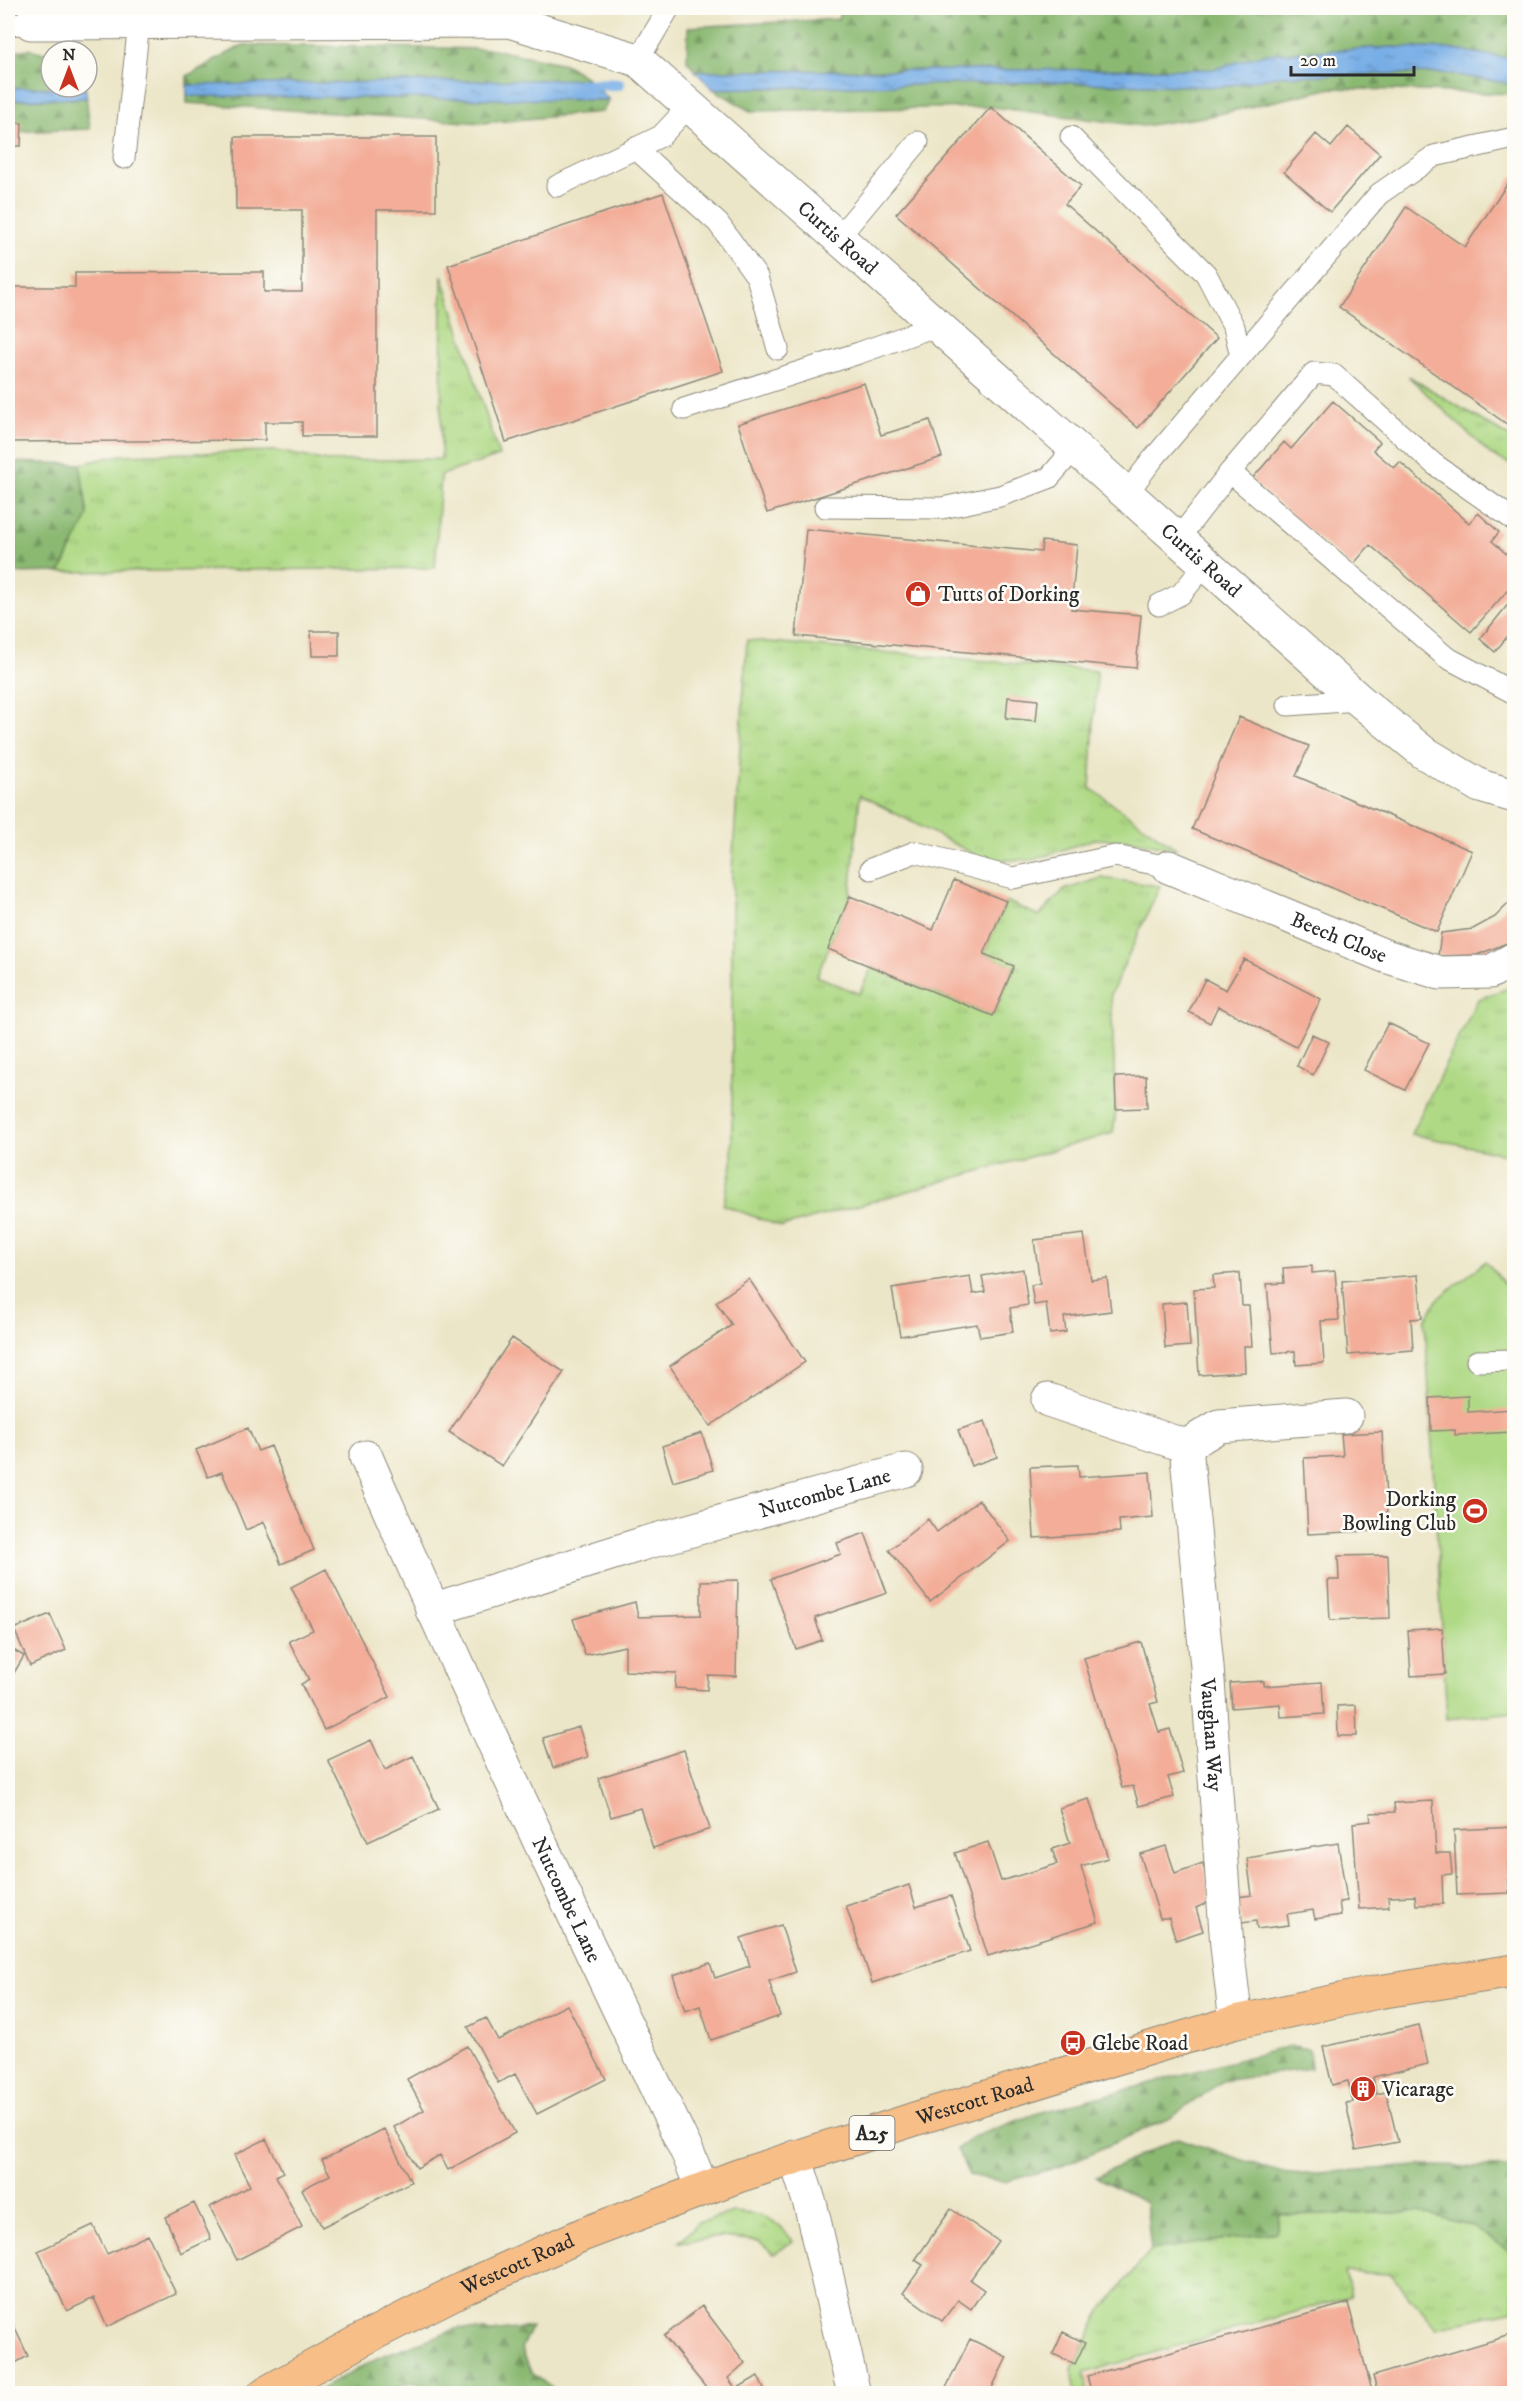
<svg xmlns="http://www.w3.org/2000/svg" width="1522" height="2401" viewBox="0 0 1522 2401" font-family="'IM FELL DW Pica',serif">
	<defs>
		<pattern id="grass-tufts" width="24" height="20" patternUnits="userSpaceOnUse" patternTransform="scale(1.5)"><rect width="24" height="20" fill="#afd985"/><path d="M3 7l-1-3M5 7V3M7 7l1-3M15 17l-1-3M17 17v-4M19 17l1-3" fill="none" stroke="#97ba73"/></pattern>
		<pattern id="forest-firs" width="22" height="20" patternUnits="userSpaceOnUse" patternTransform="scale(1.5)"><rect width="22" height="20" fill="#8bb972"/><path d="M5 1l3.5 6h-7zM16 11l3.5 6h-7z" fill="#72975e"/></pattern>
		<pattern id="water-ripples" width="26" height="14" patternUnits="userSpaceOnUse" patternTransform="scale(1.5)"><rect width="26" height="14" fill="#78aee6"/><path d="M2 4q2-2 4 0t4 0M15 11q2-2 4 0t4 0" fill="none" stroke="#638ebb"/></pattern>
	</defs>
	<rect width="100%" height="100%" fill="#fdfcf7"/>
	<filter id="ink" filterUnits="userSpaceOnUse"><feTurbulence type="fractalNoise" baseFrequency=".0167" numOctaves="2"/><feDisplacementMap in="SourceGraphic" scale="12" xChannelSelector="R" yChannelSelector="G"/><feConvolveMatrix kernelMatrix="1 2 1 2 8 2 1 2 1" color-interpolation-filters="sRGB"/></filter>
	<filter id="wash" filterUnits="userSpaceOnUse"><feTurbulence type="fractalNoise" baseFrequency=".008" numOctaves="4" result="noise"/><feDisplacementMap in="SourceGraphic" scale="24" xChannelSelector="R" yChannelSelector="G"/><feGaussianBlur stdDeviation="1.35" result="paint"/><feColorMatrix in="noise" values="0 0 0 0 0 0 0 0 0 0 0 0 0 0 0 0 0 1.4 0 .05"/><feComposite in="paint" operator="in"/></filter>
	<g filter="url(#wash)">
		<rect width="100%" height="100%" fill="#ece6c8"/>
		<path fill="url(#grass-tufts)" stroke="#6d8258" stroke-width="1.5" d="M442,275l57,181 -58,19 -6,93 -375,4 28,-56 -8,-52 40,-9 156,-4 51,10 114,-2z
			M1408,376l106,64v26l-24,-12z
			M747,640l350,31 -7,117 87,61 -48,-9 -35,-1 -61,21h-48l-125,-65 -10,101 -33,80 42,18 13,-27 121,49 21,-49 -30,-13 22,-53 33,15 25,-26 37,-12 59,8 -49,108 5,115 -3,24 -331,94 -59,-22 9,-40v-294z
			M1514,986v170l-103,-22 67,-135z
			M733,2212c32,3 39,3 60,29l-19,13 -15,-13 -38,-4 -42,5 19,-19z
			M1419,2212l54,14 41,29v55l-78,18 -45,-54 -46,-2 6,24 -267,77 5,20h-15l-1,-24 27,-57 51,-62 125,-18 4,-17z"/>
		<path fill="url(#forest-firs)" stroke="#5b724e" stroke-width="1.5" d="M841,8h111l6,7 89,-7h467v86l-182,-6 -122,28 -67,10 -152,-19 -241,4 -37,-22 -26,-28 1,-34 150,-8z
			M243,45l249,4 73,15 24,15 20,21 -7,12 -120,11 -295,-20v-27z
			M30,49l21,6v32h34l5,42 -82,3v-80z
			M8,462l72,2 8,52 -28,56 -52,1z
			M1290,2046l19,3 2,19 -89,13 -50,36 -110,49 -57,16 -36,-7 -12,-26 16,-12 62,-23z
			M1177,2138l102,34 25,2 114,-8 96,1v88l-41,-29 -54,-14 -139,3 -4,17 -125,18 -5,-47 -50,-26z
			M531,2327l-10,21 10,24 27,21h-92l-56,-11 -25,11h-71l65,-36 80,-29 33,4z"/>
		<path fill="#afd985" stroke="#6d8258" stroke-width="1.5" d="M1486,1261l28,35v416l-67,7 -22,-398 12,-21z"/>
		<path fill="url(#water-ripples)" stroke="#526c88" stroke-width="1.5" d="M1392,47l57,2 65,10v25l-70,-11 -168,3 -54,11 -176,-5 -333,7 -18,-18 519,-2 50,-15z
			M589,79l20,21 -422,-4v-11z
			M85,87l2,11 -79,2v-12z"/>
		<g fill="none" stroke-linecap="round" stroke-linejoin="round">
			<path stroke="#78aee6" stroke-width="12" d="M578,85l41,-1"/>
		</g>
		<g id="blocks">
			<path fill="#f3ad98" d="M991,107l90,79 -16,18 152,134 -79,90 -242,-214z
				M8,123h14l-1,23h-13z
				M1348,127l32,27 -50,58 -46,-40 32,-38 15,13z
				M235,137h201v73h-59v226h-75v-14h-37v18l-257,2v-155h67v-14l189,-1v20h38v-82h-66z
				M1514,174v255l-175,-122 67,-100 59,40z
				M663,193l60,178 -217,71 -58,-177z
				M864,383l17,52 49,-15 12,37 -175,56 -29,-89z
				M1333,401l47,41 -7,8 21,18 6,-6 69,61 9,-10 21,19 -7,9 22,20v22l-43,49 -101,-87 -19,22 -100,-87 33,-38 7,7z
				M806,529l235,23 1,-11 35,4 -6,64 70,6 -5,53 -340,-32z
				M1514,597v31l-19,24 -15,-13z
				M311,631h28v25h-27z
				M1008,697l30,3 -2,21 -30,-3z
				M1239,717l70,29 -13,30 176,75 -35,81 -245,-103z
				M954,880l52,21 -22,53 30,12 -21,50 -165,-67 22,-53 83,34z
				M1514,898v39l-7,6 -30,12 -39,1 3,-23 32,-4 22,-12z
				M1244,959l77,40 -25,48 -78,-41 -8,17 -21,-11 16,-33 21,11z
				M1388,1023l41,20 -24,47 -41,-20z
				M1312,1034l17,8 -16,33 -16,-9z
				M1146,1076l1,32 -31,1 -1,-32z
				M1084,1234l7,46 16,-2 4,33 -47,6 2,15 -16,2 -4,-31 -12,2 -3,-20 9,-2 -6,-43z
				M1312,1266v7l23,-2 4,49 -18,1 3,42 -28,2 -1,-14 -22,2 -6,-69 17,-1 -1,-15z
				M1023,1269l5,36 -18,3 3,24 -33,5 -3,-13 -77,12 -8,-48 78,-12 3,18 12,-2 -3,-16z
				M1240,1273l2,33h7l3,40h-8l1,26 -46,3 -5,-86 20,-1 -1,-13z
				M1418,1275l4,43 -11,1 2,31 -65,5 -6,-74z
				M749,1279l56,83 -95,64 -40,-60 62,-41 -16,-23z
				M1187,1302l3,44 -25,2 -3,-44z
				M512,1338l52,34 -62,94 -53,-34z
				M1468,1396v16l46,-3v23l-59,3v-5l-24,1 -1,-33z
				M985,1421l12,36 -26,9 -13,-36z
				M248,1428l10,23 13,-5 43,104 -33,14 -17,-42 -18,8 -24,-58 -14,5 -12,-27z
				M1382,1432l6,98 -80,4 -4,-76 39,-2 -2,-22z
				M702,1433l11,37 -40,12 -11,-36z
				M1078,1465l1,12 71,-5 3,45 -34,3 1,12 -86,6 -4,-71z
				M979,1500l31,41 -80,61 -41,-52 39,-31 9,13z
				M865,1533l22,60 -72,25 7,22 -26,9 -25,-70 70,-25 -4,-11z
				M1388,1555l2,63 -60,2 -2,-40h11l-1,-24z
				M326,1569l64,128 -66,33 -23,-46 8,-4 -20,-39 24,-11 -22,-43z
				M738,1580l-2,96 -28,-1 -1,15 -32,-2 1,-15 -51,-2v-25l-40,9 -12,-36 62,-17 3,15 63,-2v-34z
				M50,1614l16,36 -36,16 -16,-37z
				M1442,1628l3,46 -34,2 -3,-46z
				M1141,1642l17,60 -8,2 9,28 11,-3 13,44 -15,4 6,20 -35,9 -6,-20 -11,2 -38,-130z
				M8,1647l16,9 -16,27z
				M1264,1681v5l58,-4 2,32 -43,3 -1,-13 -48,4 -2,-25z
				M1356,1705l1,31h-19l-1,-30z
				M579,1727l9,30 -35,11 -10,-30z
				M371,1740l14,30 28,-14 26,53 -71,33 -40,-82z
				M684,1750l26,79 -57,19 -13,-40 -29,9 -13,-39z
				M1089,1799l19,59 -27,8 17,56 -110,34 -33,-103 33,-11 13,39 56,-17 -5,-15 18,-6 -11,-35z
				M1433,1801l3,52h14l2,21 -10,1 1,29 -27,1 -1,-9 -27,1 1,10 -30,2 -6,-86 18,-2 -1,-8 25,-1 -1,-9z
				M1514,1827v36h-6l1,30 -52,2 -3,-65z
				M1338,1843l9,58 -8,1 2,13 -26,4 -2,-9 -26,4 2,11 -32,4 -1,-8 -14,2 -5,-26 15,-2 -5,-37z
				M1166,1846l9,27 28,-10 8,38 -15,7 7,23 -27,9 -7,-22h-9l-20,-64z
				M909,1885l7,22 35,-11 19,55 -98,32 -26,-77z
				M781,1925l15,47 -27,9 11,35 -69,24 -11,-34 -15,5 -12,-36 37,-12 5,15 35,-12 -9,-28z
				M567,2005l39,74 -69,35 -22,-40 -17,9 -30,-56 18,-9 12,22z
				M1419,2025l9,39 -55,13 3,17 10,-2 12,50 -42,8 -10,-47 7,-1 -5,-21 -16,4 -9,-38z
				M467,2046l48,87 -67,37 -8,-15 -23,13 -23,-41 30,-17 -17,-31z
				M384,2129l27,53 -89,45 -20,-38 28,-14 -8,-15z
				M266,2139l17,33 -7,4 26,51 -65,33 -27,-53 40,-21 -16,-31z
				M194,2203l17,36 -30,14 -16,-36z
				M951,2209l47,32 -28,39 14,10 -13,19 -13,-9 -16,21 -39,-28 20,-28 -8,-5z
				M93,2225l14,29 41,-19 28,59 -69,33 -13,-29 -27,13 -29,-60z
				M1348,2303l25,91h-281l-5,-18z
				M702,2306l43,57 -17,15 8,11 22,-13 8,18h-64l5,-5 -43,-53z
				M8,2314l20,42 -20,11z
				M1063,2332l22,11 -10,21 -22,-10z
				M1514,2334v60h-136l-5,-18z
				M970,2339l37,18 -18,37h-46z
				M8,2380l6,14h-6z"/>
		</g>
	</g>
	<g filter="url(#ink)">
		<use href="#blocks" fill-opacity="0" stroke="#8c887a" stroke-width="1.5"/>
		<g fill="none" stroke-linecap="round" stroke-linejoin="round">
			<g stroke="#8c887a" stroke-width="23">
				<path id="lane" d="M8,25l23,-2
					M638,60l31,-52
					M1071,137l135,137 28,53 7,29
					M635,148l83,75 39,54 21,72
					M124,158l15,-135
					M557,186l104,-50 29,-31
					M838,238l80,-96
					M684,409l175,-56 76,-27
					M1127,493l26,-34 226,-265 55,-38 80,-18
					M825,507l117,1 58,-12 49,-18 25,-29
					M1514,520l-80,-56 -100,-89 -20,-2 -84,99 216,185 68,36
					M1178,539l52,-67
					M1159,605l22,-11 24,-29
					M1288,705l71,-5
					M871,869l44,-17 98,26 102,-22 54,11
					M1477,1361l37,-1"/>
			</g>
			<g stroke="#8c887a" stroke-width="35">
				<g id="street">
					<path id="s1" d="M31,23l478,-2 129,39 721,640 64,52 57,34 34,10"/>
					<path id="s2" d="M1169,867l216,89 55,17 50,-1 24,-13"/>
					<path d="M1048,1400l138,46 33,-20 127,-10"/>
					<path id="s3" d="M1186,1446l21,221 20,279 9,76"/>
					<path id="s4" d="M366,1457c102,236 212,468 323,699l13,32"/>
					<path id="s5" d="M432,1610l213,-67 261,-73"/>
					<path d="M795,2157l16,50 43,187"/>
				</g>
			</g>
			<g stroke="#8c887a" stroke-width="35">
				<g id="primary">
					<path id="s6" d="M264,2394l99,-55 105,-53 116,-52 154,-58 186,-60 312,-94 142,-30 136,-21"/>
				</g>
			</g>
			<use href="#lane" stroke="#fff" stroke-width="21"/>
			<use href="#street" stroke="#fff" stroke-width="33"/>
			<use href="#primary" stroke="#f7be88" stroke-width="33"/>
		</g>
	</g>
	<defs>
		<g id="shop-disc" transform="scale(1.35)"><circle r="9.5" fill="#c8321e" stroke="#fdfcf7"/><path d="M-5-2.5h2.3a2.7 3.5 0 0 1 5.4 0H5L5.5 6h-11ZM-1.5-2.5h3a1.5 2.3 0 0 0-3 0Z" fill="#fff"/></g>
		<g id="stadium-disc" transform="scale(1.35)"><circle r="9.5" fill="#c8321e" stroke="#fdfcf7"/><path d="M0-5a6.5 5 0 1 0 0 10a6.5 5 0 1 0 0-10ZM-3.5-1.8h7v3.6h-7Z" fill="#fff"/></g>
		<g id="bus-disc" transform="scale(1.35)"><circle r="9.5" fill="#c8321e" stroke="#fdfcf7"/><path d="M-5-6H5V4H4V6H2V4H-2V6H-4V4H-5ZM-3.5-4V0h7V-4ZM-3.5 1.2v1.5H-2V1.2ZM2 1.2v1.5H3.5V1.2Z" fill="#fff"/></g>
		<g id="building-disc" transform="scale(1.35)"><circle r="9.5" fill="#c8321e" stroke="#fdfcf7"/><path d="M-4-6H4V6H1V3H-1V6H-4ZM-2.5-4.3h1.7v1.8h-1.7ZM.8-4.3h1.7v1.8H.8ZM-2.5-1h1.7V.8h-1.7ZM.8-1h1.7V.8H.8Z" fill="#fff"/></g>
	</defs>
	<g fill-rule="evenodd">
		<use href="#shop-disc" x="918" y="594"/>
		<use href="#stadium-disc" x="1475" y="1511"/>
		<use href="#bus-disc" x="1073" y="2043"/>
		<use href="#building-disc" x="1363" y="2089"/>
	</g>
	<g text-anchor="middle" stroke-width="5" stroke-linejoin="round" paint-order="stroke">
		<rect fill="#fdfcf7" stroke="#6a6a68" stroke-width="1.5" x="849.5" y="2116" width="45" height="34" rx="4.5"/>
		<g font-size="20" font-weight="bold" fill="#2b2b2b">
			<text x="872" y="2140">A25</text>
		</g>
		<g font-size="21" fill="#2b2b2b" stroke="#fdfcf7">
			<text dy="7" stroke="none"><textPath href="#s1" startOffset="880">Curtis Road</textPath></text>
			<text dy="7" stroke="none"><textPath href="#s1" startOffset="1366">Curtis Road</textPath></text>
			<text dy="7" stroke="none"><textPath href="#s2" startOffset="184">Beech Close</textPath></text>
			<text dy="7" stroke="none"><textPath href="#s5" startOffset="410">Nutcombe Lane</textPath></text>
			<text dy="7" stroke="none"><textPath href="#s3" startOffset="290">Vaughan Way</textPath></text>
			<text dy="7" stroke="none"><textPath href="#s4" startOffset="486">Nutcombe Lane</textPath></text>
			<text dy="7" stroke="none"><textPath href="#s6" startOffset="771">Westcott Road</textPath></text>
			<text dy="7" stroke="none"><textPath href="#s6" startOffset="285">Westcott Road</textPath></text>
		</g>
		<g font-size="21" fill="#2b2b2b" stroke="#fdfcf7" text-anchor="start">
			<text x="938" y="601">Tutts of Dorking</text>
			<text x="1456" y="1506" text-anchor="end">Dorking<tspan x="1456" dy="24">Bowling Club</tspan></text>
			<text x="1092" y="2050">Glebe Road</text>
			<text x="1382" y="2096">Vicarage</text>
		</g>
	</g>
	<rect width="1522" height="2401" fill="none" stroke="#fdfcf7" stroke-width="30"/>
	<g transform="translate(69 69)"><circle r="28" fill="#fdfcf7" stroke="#a9a8a5" stroke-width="1.5"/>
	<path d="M0-4.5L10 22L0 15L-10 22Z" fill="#c8321e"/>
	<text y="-9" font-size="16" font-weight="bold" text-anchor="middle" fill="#2b2b2b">N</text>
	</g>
	<path d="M1291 66v9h123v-9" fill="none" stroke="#2b2b2b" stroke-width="3"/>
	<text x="1300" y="66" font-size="18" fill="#2b2b2b" stroke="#fdfcf7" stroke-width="4.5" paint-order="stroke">20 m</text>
</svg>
